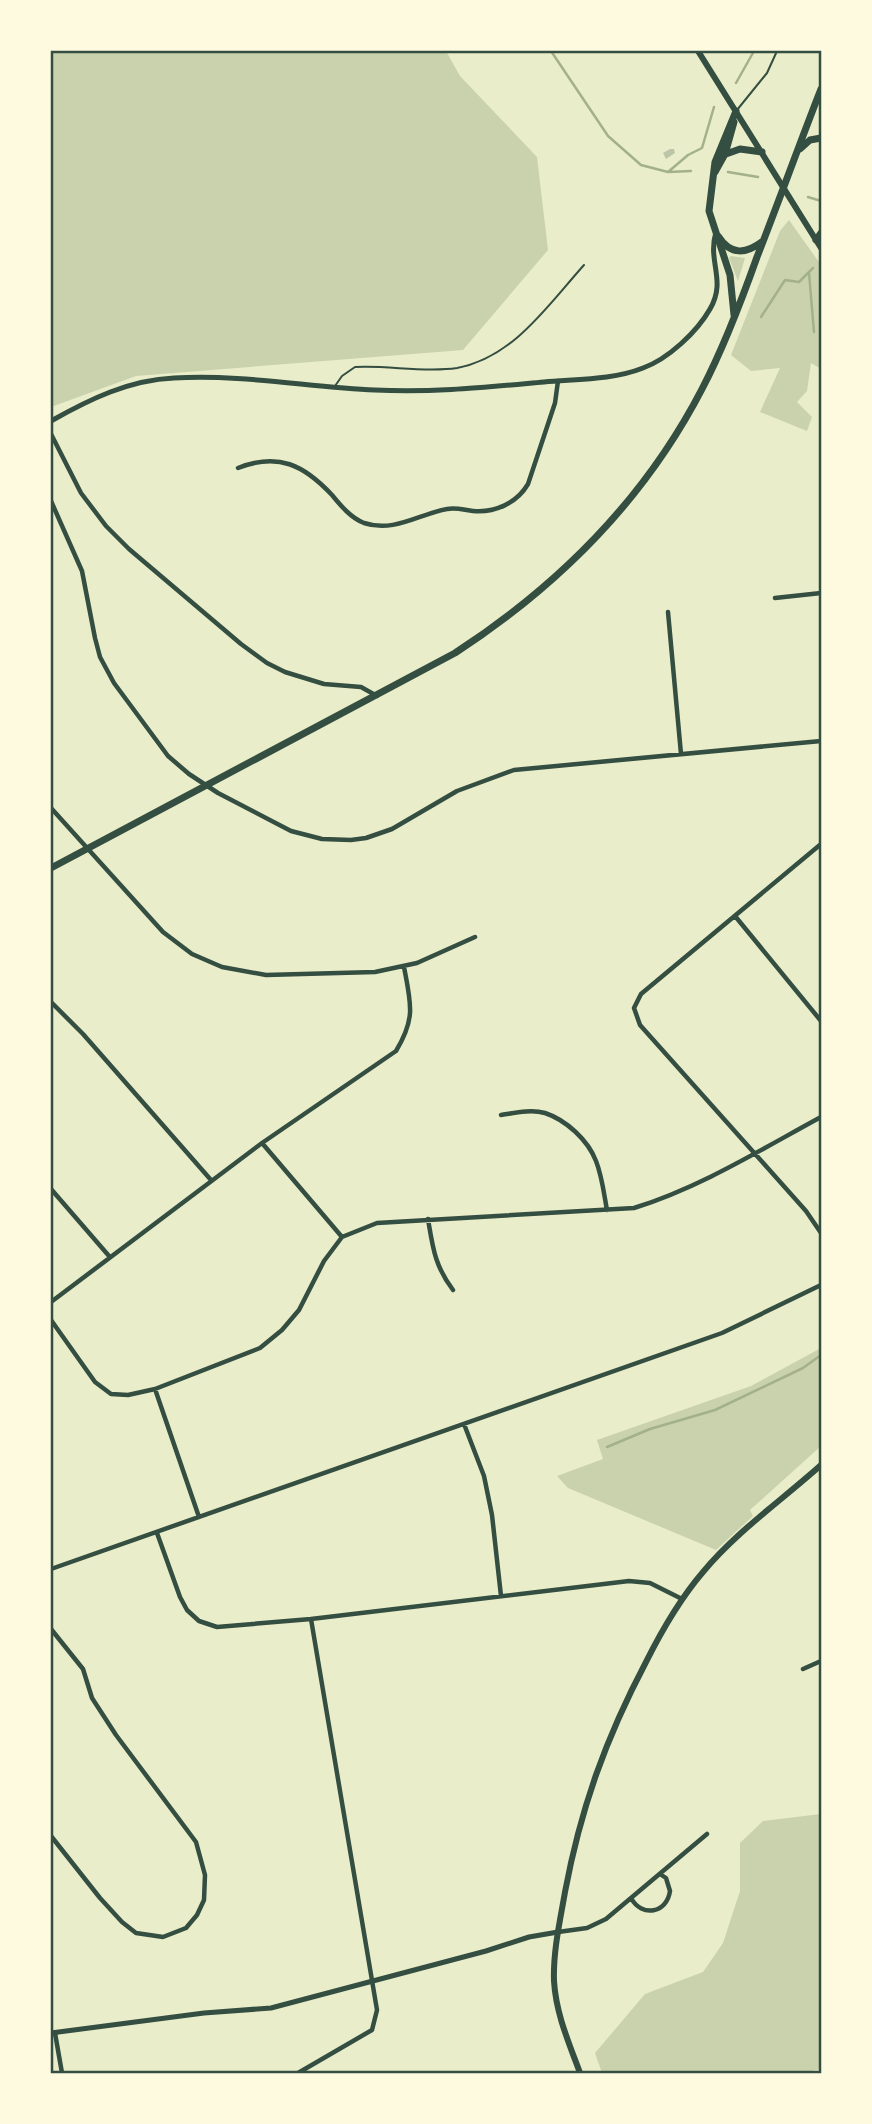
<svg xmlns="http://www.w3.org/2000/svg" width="872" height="2124" viewBox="0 0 872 2124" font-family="'Space Grotesk',sans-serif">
	<rect width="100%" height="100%" fill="#e9edc9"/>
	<path fill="#cad2ad" d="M51,51h395l14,25 77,81 11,93 -85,100 -327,26 -85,31z
		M789,220l32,45v104l-10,-6 -4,28 -10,11 15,15 -5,14 -47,-19 20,-44 -29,3 -20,-16 49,-124z
		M731,256l14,2 -7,23 -9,-23z
		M821,1348v98l-71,64 3,6 -37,34 -148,-62 -11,-12 46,-17 -6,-19 154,-54z
		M821,1814v255l-20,4h-199l-7,-20 50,-59 58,-22 20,-29 17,-52v-48l23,-22z"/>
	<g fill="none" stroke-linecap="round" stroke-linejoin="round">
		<path stroke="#a3b18a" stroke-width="2.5" d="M551,51l57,85 33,29 27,7 23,-1
			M736,83l18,-32
			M668,172l20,-17 14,-7 12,-41
			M728,172l30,5
			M808,197l13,4
			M809,273l5,59
			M761,317l24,-37 14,2 14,-14
			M607,1447l43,-18 65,-19 88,-42 18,-13"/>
	</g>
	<path fill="#bcc5a7" d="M670,149h4l1,4 -9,6 -3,-6z"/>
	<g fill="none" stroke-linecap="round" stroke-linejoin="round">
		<path stroke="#344e41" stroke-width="2" d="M737,110l30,-37 10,-22
			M335,386l7,-10 13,-9c33,-2 69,6 102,1 56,-10 91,-63 127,-103"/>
		<path stroke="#344e41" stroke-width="4.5" d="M51,434l30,59 25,33 23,23 112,95 26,19 18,9 39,12 37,3 16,9
			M238,468c40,-16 66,-3 94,27 9,11 19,23 32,28 30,10 55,-9 83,-14 9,-2 17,1 26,2 22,2 44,-8 55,-27l27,-81 3,-22
			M51,501l31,70 13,67 5,19 14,26 54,73 21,18 29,19 73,38 31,8 29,1 15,-2 26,-9 65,-38 57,-21 307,-29
			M775,598l46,-5
			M668,612l13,142
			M51,808l112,124 29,22 30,13 44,8 109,-3 42,-9 58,-26
			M821,844l-180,150 -7,14 6,17 166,186 15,22
			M735,916l86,105
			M51,1002l32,32 128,146
			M501,1115c13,-2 30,-6 44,-2 21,7 43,27 51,48 6,15 8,33 11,49
			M262,1143l80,94
			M51,1189l58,67
			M428,1219c5,30 7,47 25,71
			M51,1302l211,-159 134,-92c20,-33 15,-47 8,-84
			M51,1320l44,62 16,12 17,1 27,-6 105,-41 22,-18 17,-20 25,-49 18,-24 35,-14 257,-15c67,-21 126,-58 187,-91
			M155,1389l44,128
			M464,1424l20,52 8,39 9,81
			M157,1533l23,64 7,13 12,11 18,6 94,-8 318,-38 21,2 32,16
			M51,1569l671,-236 99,-48
			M51,1629l32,40 9,29 24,37 80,107 9,33 -1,25 -7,15 -11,13 -23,9 -27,-4 -14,-11 -22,-24 -49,-62
			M803,1669l18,-8
			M631,1898c11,20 36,15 39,-7l-4,-13 -6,-4
			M558,1932l29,-4 19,-9 101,-85
			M55,2033l7,40
			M298,2073l74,-43 5,-20 -66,-391"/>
		<path stroke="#344e41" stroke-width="5" d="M51,421c39,-22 78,-41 123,-43 67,-4 134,9 201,12 57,3 113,-3 169,-8 32,-3 69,-2 99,-14 25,-9 54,-36 67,-59 17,-29 -3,-47 6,-77
			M51,2033l153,-20 67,-5 215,-57 43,-14 29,-5"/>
		<path stroke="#344e41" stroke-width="6" d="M698,51l123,197
			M580,2073c-11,-30 -24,-59 -26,-92 -1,-30 6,-60 11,-89 16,-85 41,-154 81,-230 16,-32 33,-62 57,-90 33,-40 79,-72 118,-107"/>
		<path stroke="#344e41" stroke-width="7" d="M800,149l10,-9 11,-2
			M726,154l14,-5 22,3
			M715,172l10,-18 9,-32
			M718,236c13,20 28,18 45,5
			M816,240l5,-7
			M734,315l-4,-40 -21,-64 6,-49 21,-51
			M51,868l404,-215c103,-67 190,-154 247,-264 22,-42 39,-87 55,-132 22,-56 42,-112 64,-168"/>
	</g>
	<rect width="872" height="2124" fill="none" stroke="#fefae0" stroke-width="105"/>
	<rect x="52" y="52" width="768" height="2020" fill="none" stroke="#344e41" stroke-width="2.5"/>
</svg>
